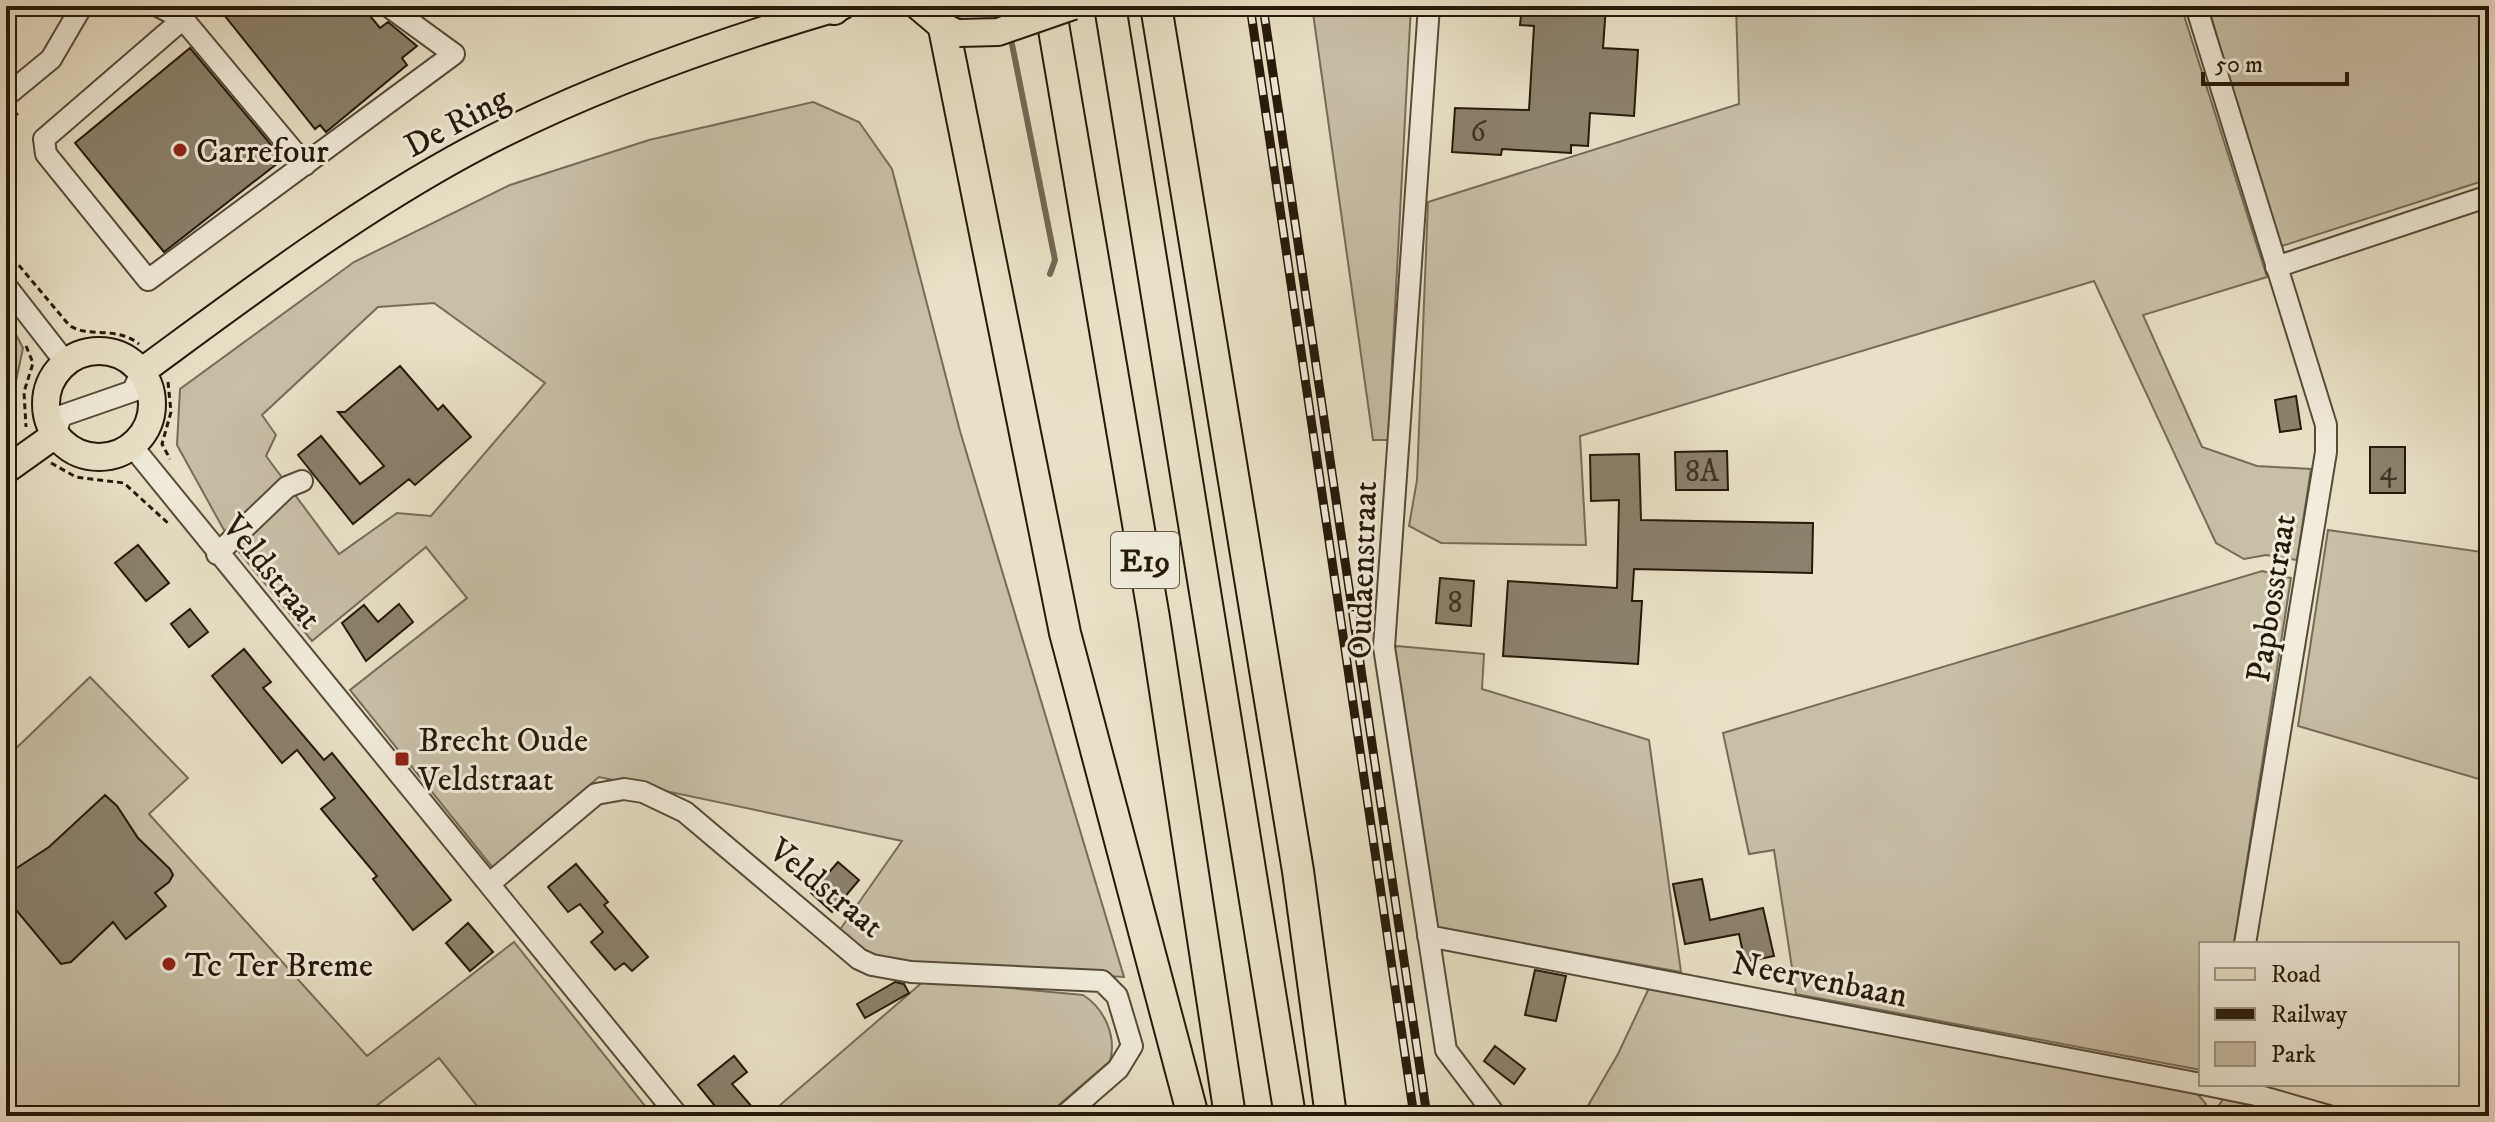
<svg xmlns="http://www.w3.org/2000/svg" width="2495" height="1122" viewBox="0 0 2495 1122" font-family="'IM FELL DW Pica',serif">
	<rect width="100%" height="100%" fill="#e9e1c7"/>
	<filter id="stains"><feTurbulence type="fractalNoise" baseFrequency=".0025" numOctaves="4"/><feColorMatrix values="0 0 0 0 .2 0 0 0 0 .09 0 0 0 0 .02 0 0 0 .5 -.17"/></filter>
	<radialGradient id="worn" r=".72"><stop offset=".6" stop-color="#630" stop-opacity="0"/><stop offset="1" stop-color="#630" stop-opacity=".3"/></radialGradient>
	<path fill="#c8bfa7" stroke="#766c58" stroke-width="2" fill-rule="evenodd" d="M1312,6h99l-23,434h-15z
		M1736,6h445l86,271 -124,38 59,132 55,19 54,3 -14,91 -31,-5 -22,4 -28,-16 -122,-262 -514,155 6,109 -145,-2 -32,-17 8,-46 11,-278 311,-98z
		M2208,6h281v173l-207,67 -6,-10z
		M813,102l46,20 33,47 68,262 164,546 -233,-13 -33,-15 -19,-18 63,-90 -303,-64 -106,91 -143,-178 117,-92 -41,-51 -114,94 -82,-100 -53,-96 3,-56 174,-127 156,-77 139,-45zM434,303l111,80 -114,133 -34,-3 -58,41 -73,-98 10,-21 -14,-20 116,-108z
		M12,327l11,21 -17,81v-97z
		M2328,530l161,23v229l-191,-56z
		M2262,571l29,7 -57,366h-33v126l-405,-76 -22,-144 -25,4 -26,-121z
		M1397,646l87,8 -2,35 167,51 32,232 -243,-44 -4,-7 -40,-271z
		M90,677l98,101 -39,36 218,242 147,-114 139,174h-168l-46,-58 -76,58h-114l-5,-5 -7,5h-231v-358z
		M925,980l158,15c21,13 34,41 27,66l-64,55h-270l-4,-4z
		M1649,988l546,103 11,13 -9,12h-615l36,-62z
		M2223,1099l77,17h-88z"/>
	<g fill="none" stroke-linecap="round" stroke-linejoin="round">
		<path stroke="#726854" stroke-width="6" d="M1012,44l43,216 -5,14"/>
	</g>
	<path fill="#8b816c" stroke="#251909" stroke-width="2" d="M217,6h122l6,7 9,-7h8l18,22 8,-6 29,24 -15,12 5,7 -81,67 -6,-7 -5,4z
		M1522,6h84l-3,42 35,2 -4,66 -44,-3 -2,33 -17,-1v8l-69,-4 -1,6 -49,-3 3,-44 74,2 5,-84 -14,-1z
		M190,48l93,111 -119,93 -89,-109z
		M400,366l38,44 5,-5 28,32 -56,48 -6,-6 -56,45 -55,-69 23,-19 39,48 24,-18 -46,-54h7z
		M2296,396l5,33 -21,3 -5,-32z
		M2370,447h35v46h-35z
		M1727,451l1,39h-52l-1,-38z
		M1639,454l2,66 172,3 -1,50 -178,-4 -2,32h10l-4,63 -135,-8 5,-75 109,7 2,-88 -28,1 -1,-46z
		M138,545l31,38 -23,18 -31,-38z
		M1440,578l34,3 -3,45 -35,-3z
		M399,604l14,18 -47,39 -24,-38 22,-18 14,17z
		M190,609l18,23 -19,15 -18,-23z
		M244,649l27,33 -8,6 61,72 8,-7 119,147 -38,30 -40,-51 4,-3 -56,-67 14,-11 -38,-48 -15,13 -70,-87z
		M105,795l12,11 21,32 32,31 3,6 -4,7 -14,11 11,13 -40,33 -13,-17 -42,40 -10,2 -55,-66v-23l43,-28z
		M838,862l21,18 -27,32 -21,-19z
		M576,864l32,38 -4,3 44,52 -16,14 -8,-8 -9,7 -24,-28 12,-10 -23,-28 -12,8 -20,-25z
		M1702,879l8,41 53,-12 11,48 -29,6 -6,-28 -54,10 -12,-60z
		M468,923l25,29 -23,19 -24,-28z
		M1535,970l31,6 -10,45 -31,-6z
		M895,982l9,2 5,9 -44,25 -8,-14z
		M1495,1046l30,23 -11,15 -30,-23z
		M734,1056l13,16 -15,12 28,32h-37l-25,-31z"/>
	<g fill="none" stroke-linecap="round" stroke-linejoin="round">
		<g stroke="#564b38" stroke-width="24">
			<path id="minor" d="M158,6l25,13 122,146
				M186,6l-3,13 -139,120 2,15 102,126 306,-226 -66,-48
				M1429,6l-45,641 62,403 50,66
				M2196,6l130,419v27l-81,492
				M6,96l45,-37 31,-53
				M2276,267l213,-71
				M6,286l60,77
				M55,435l6,-19 72,-25 8,-19
				M132,446l546,670
				M217,554l70,-67 15,-6
				M489,884l107,-90 28,-5 19,3 42,20 174,147 13,6 39,7 191,9 15,15 15,50 -14,23 -54,47
				M1428,936l773,148
				M2202,1084l54,11 73,21"/>
		</g>
		<g stroke="#251909" stroke-width="30">
			<path id="major" d="M918,6l26,22 15,5
				M46 404a53 53 0 1 1 106 0a53 53 0 1 1-106 0Z
				M141,372c105,-77 213,-159 328,-221 116,-62 247,-108 373,-145
				M6,470l49,-35"/>
		</g>
		<g stroke="#251909" stroke-width="34">
			<path id="highway" d="M1050,6l104,612 76,498
				M1110,6l180,1110
				M1156,6l142,865 33,245
				M834,9l1,-3
				M944,28l121,605 128,483"/>
		</g>
		<path stroke="#251909" stroke-width="3" stroke-dasharray="6 4" stroke-linecap="butt" d="M6,124l12,-11
			M6,250l63,75c20,14 46,0 70,19
			M26,346l7,17 -9,29 2,35
			M168,382l3,30 -9,32 8,15
			M51,463l25,14 48,6 46,42"/>
		<use href="#minor" stroke="#f1ecdb" stroke-width="20"/>
		<use href="#major" stroke="#e9e1c7" stroke-width="26"/>
		<use href="#highway" stroke="#e9e1c7" stroke-width="30"/>
		<g stroke="#251909" stroke-width="9">
			<path id="rail" d="M1250,6l164,1110
				M1263,6l164,1110"/>
		</g>
		<use href="#rail" stroke="#f1ecdb" stroke-width="6" stroke-dasharray="18" stroke-linecap="butt"/>
		<g stroke="#251909" stroke-width="30" stroke-linecap="butt">
			<path id="major-bridge" d="M959,33l39,-1 75,-26"/>
		</g>
		<use href="#major-bridge" stroke="#e9e1c7" stroke-width="26"/>
	</g>
	<g fill="#8f2418" stroke="#f1ecdb" stroke-width="3">
		<circle cx="180" cy="150" r="8"/>
		<rect x="394" y="751" width="16" height="16" rx="4"/>
		<circle cx="169" cy="964" r="8"/>
	</g>
	<g text-anchor="middle" stroke-width="6" stroke-linejoin="round" paint-order="stroke">
		<g font-size="30" fill="#3e3322">
			<text x="1478" y="141">6</text>
			<text x="2388" y="480">4</text>
			<text x="1702" y="481">8A</text>
			<text x="1455" y="612">8</text>
		</g>
		<rect fill="#f1ecdb" stroke="#625848" stroke-width="2" x="1111" y="532" width="68" height="56" rx="6"/>
		<g font-size="32" font-weight="bold" fill="#251909">
			<text x="1145" y="571">E19</text>
		</g>
		<g font-size="34" fill="#251909" stroke="#f1ecdb">
			<text transform="translate(456 121) rotate(-28)" y="12">De Ring</text>
			<text transform="translate(1361 570) rotate(-88)" y="12">Oudaenstraat</text>
			<text transform="translate(273 571) rotate(51)" y="12">Veldstraat</text>
			<text transform="translate(2270 598) rotate(-81)" y="12">Papbosstraat</text>
			<text transform="translate(827 887) rotate(39)" y="12">Veldstraat</text>
			<text transform="translate(1820 978) rotate(11)" y="12">Neervenbaan</text>
		</g>
		<g font-size="34" fill="#251909" stroke="#f1ecdb" text-anchor="start">
			<text x="196" y="162">Carrefour</text>
			<text x="418" y="751">Brecht Oude<tspan x="418" dy="39">Veldstraat</tspan></text>
			<text x="185" y="976">Tc Ter Breme</text>
		</g>
	</g>
	<rect width="2495" height="1122" fill="none" stroke="#e9e1c7" stroke-width="32"/>
	<rect x="8" y="8" width="2479" height="1106" fill="none" stroke="#251909" stroke-width="4"/>
	<rect x="16" y="16" width="2463" height="1090" fill="none" stroke="#251909" stroke-width="2"/>
	<rect x="2199" y="942" width="260" height="144" fill="#f1ecdb" stroke="#9f9887" stroke-width="2"/>
	<rect x="2215" y="968" width="40" height="12" fill="#e9e1c7" stroke="#9f9887" stroke-width="2"/>
	<text x="2271" y="982" font-size="24" fill="#251909">Road</text>
	<rect x="2215" y="1008" width="40" height="12" fill="#251909" stroke="#9f9887" stroke-width="2"/>
	<text x="2271" y="1022" font-size="24" fill="#251909">Railway</text>
	<rect x="2215" y="1042" width="40" height="24" fill="#c8bfa7" stroke="#9f9887" stroke-width="2"/>
	<text x="2271" y="1062" font-size="24" fill="#251909">Park</text>
	<path d="M2203 72v12h144v-12" fill="none" stroke="#251909" stroke-width="4"/>
	<text x="2215" y="72" font-size="24" fill="#251909" stroke="#f1ecdb" stroke-width="6" paint-order="stroke">50 m</text>
	<rect width="100%" height="100%" filter="url(#stains)"/>
	<rect width="100%" height="100%" fill="url(#worn)"/>
</svg>
